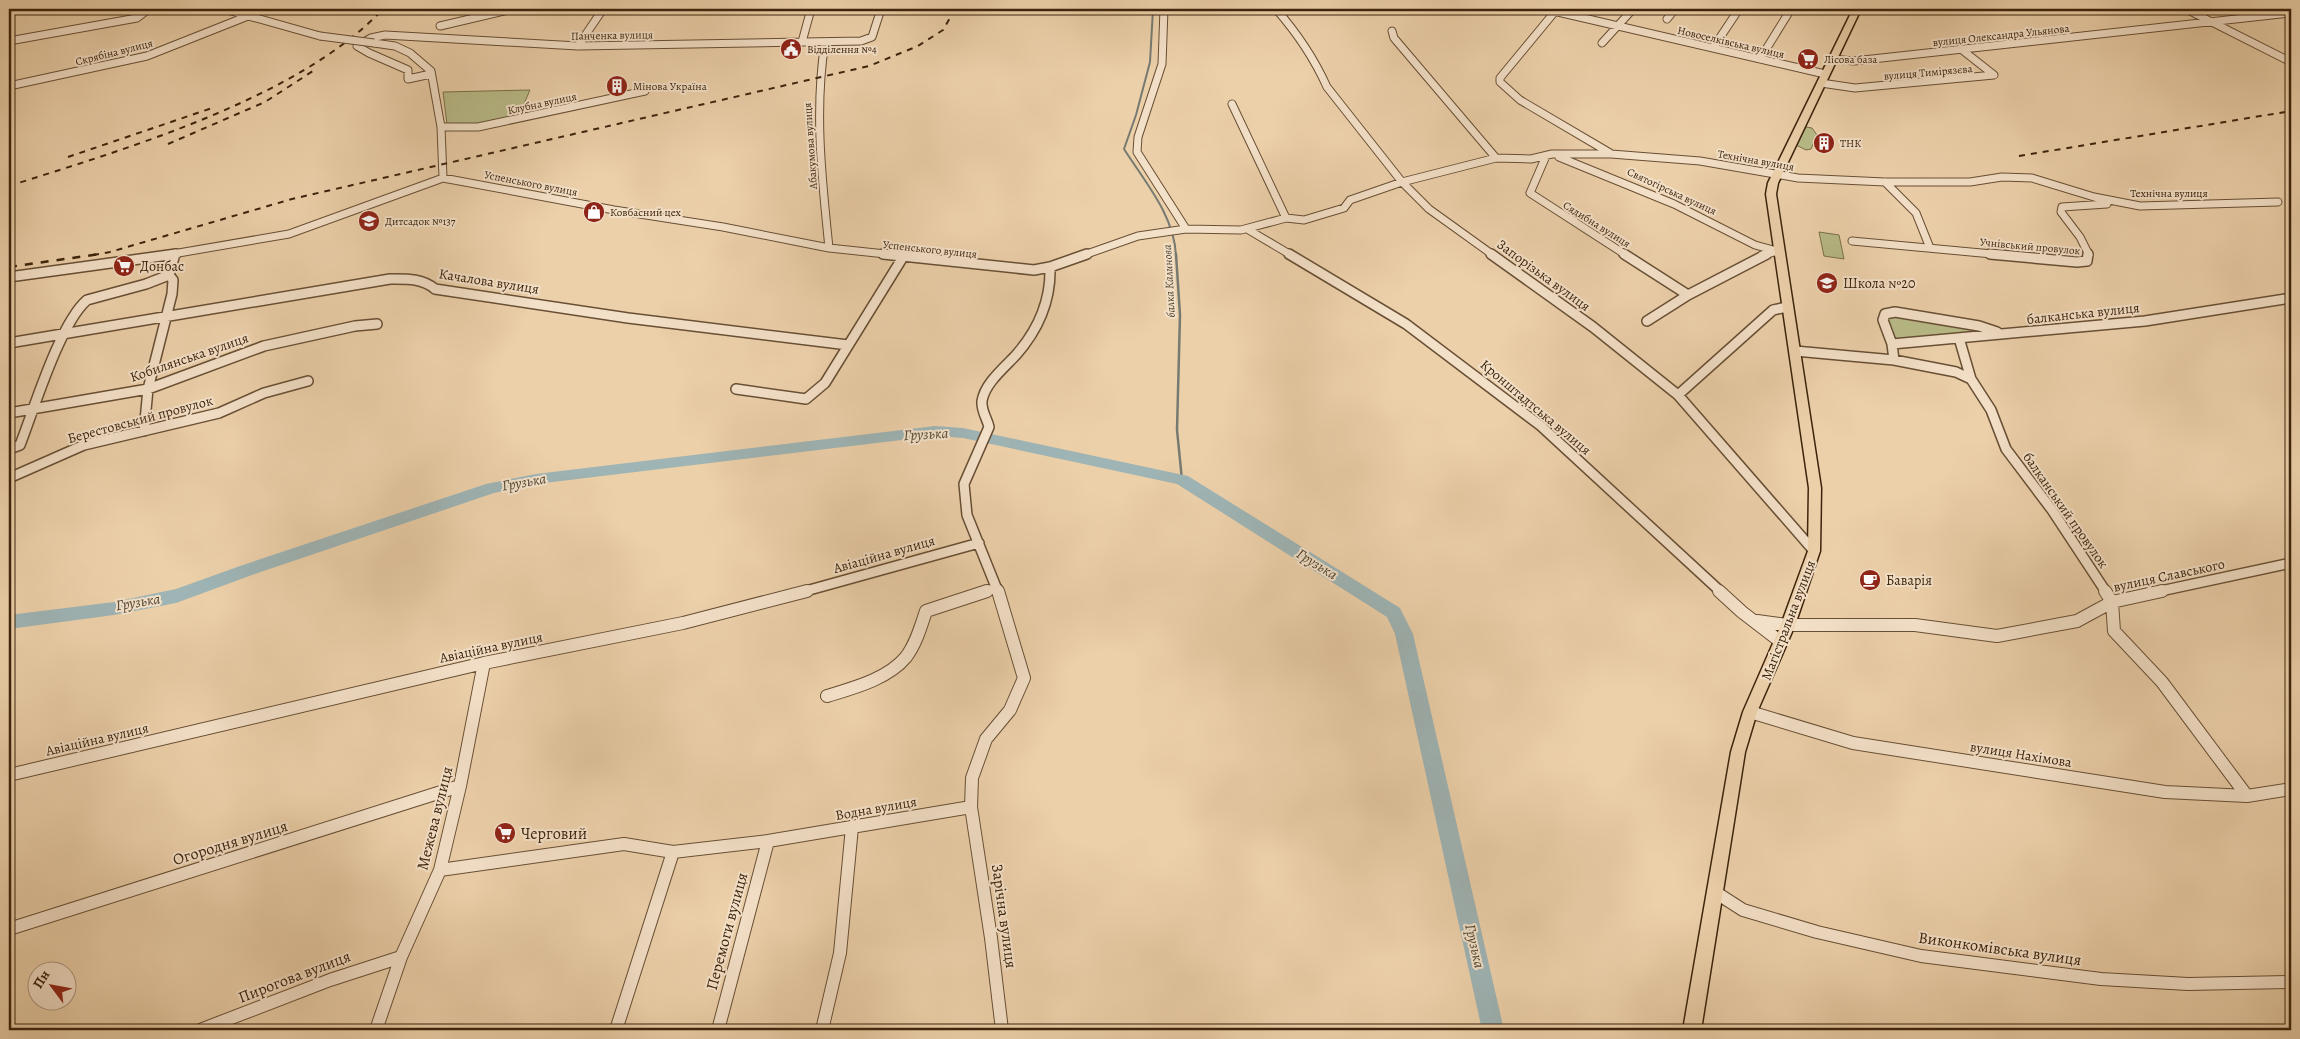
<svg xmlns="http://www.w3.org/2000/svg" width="2300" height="1039" viewBox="0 0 2300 1039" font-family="Alegreya,serif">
	<rect width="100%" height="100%" fill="#ecd0aa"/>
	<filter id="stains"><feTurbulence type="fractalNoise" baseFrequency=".004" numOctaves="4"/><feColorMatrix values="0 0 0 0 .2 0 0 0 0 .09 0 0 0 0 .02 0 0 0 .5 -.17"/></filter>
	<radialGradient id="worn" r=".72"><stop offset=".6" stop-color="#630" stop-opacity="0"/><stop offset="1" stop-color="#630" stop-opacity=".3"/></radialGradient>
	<path fill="#b8bb88" stroke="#7a704a" d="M530,90l-11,25 -43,9h-29l-4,-32z
		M1806,127l6,1 5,7 -6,14 -5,1 -10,-5z
		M1819,232l20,3 5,24 -20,-3z
		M1896,314l95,18 -97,8 -7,-18 1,-6z"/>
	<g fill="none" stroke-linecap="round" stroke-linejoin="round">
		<path stroke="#777a71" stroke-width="2" d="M1153,9l-3,53 -14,53 -12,34c21,33 50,66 52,106"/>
		<path stroke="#777a71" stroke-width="2.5" d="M1176,254l4,61 -3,115 5,50"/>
		<path fill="#9eb4b5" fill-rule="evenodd" d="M935,426l28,2 225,48 212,132 13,26 91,396h-22l-87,-396 -8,-17 -210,-133 -214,-46 -28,-2 -399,48 -42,9 -242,82 -76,28 -62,12 -105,14v-14l105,-13 62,-13 64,-23 246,-82 50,-10z"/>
		<g stroke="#684f34" stroke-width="9">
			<path id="minor-far2" d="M224,9l96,27
				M1164,9l-2,55 -24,73 -1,15 49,77
				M1276,9c21,24 38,49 51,78l75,95 27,27 64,46
				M1545,9l280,65
				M1557,9l-57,69v4l20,18 90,53
				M1867,9h49
				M2186,9l105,53
				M1667,19l8,-10
				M440,26l73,-17
				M1392,31l2,7 102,120
				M9,41l128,-23 12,-9
				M802,42l9,-33
				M825,42c-11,69 -3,137 4,206
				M374,43l21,3 15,7 21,18 10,56 2,51
				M1602,43l31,-34
				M578,46l25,-37
				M1713,48l26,-39
				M1760,59l31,-50
				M1832,59l22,2 437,-48
				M431,74l-23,5v-9l-39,-17 -12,-7 14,-8 14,-3 193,11 283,-5 11,-4 9,-28
				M1821,83l34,5 139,-13 -33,-26
				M9,86l138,-30 101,-40
				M1232,104l54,114
				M441,127h37l167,-36
				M1546,156l-16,37 96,62
				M1559,157l115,47 81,41 25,7
				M1885,182l31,31 14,35
				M1247,229l44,26
				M1852,241l151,14
				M167,255l122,-21 154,-56 171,32 109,17 106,21 66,7
				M1084,255l54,-19 48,-7 55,1 45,-12 18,2 40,-12 6,-8 52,-18 94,-24 35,1 21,-5h59l89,7 98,17 87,4h85l32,-5 30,1 62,19 46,9 138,-4
				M1762,255l12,-3
				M2089,255l-9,-18 -19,-25 1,-5 45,-3"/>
		</g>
		<g stroke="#684f34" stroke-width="12">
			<path id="minor-far1" d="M883,254l151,16 16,-3 37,-13
				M1289,254l117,70 135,102 180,166
				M1491,254l102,73 85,68 136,156
				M1624,254l64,41
				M1990,254l87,8 10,-1 1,-7
				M9,277l167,-23
				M1647,321l41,-26 79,-41
				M1959,338l12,41
				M9,343l381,-64c16,0 32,-1 45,10l193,29 220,27
				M1892,344l-9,-24 2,-6 10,-2 84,14 18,6
				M1795,351l99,9 62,12 15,7 20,31 15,39 46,61 54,82
				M1894,360l-2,-16 253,-23 146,-23
				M736,389l70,10 19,-16 78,-126
				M1678,395l95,-85 14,-3
				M9,413l139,-24 116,-43 91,-20 22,-2
				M144,431l4,-42 24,-95 1,-14 -4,-5
				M9,449l11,-4c14,-36 40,-122 67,-145l59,-16 23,-9 6,-21
				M9,478l75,-33 135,-32 45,-20 44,-12
				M802,592l177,-49
				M983,592l14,-4
				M998,592l-31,-77 -3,-31 25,-57c-2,-9 -8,-16 -7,-26 3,-18 22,-33 34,-46 22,-25 35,-55 34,-88
				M2156,592l135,-29"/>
		</g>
		<g stroke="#684f34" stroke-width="14">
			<path id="minor" d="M998,591l26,87 -14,32 -24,29 -14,39 -1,29 20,131 11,92
				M1719,591l23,21 39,30
				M2105,591l7,11 2,29 48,51 85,114
				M1757,621l31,4h127l82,11 80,-15 35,-19 50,-11
				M827,696c26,-8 61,-17 79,-39 10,-13 15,-31 20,-46l61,-20
				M1750,712l103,31 312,49 82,4 44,-7
				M9,775l475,-112 199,-40 124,-32
				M440,870l184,-26 49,8 95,-11 203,-34
				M1715,892l28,18 74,22 104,24 180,23 87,5 103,-2
				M9,929l451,-143
				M200,1030l130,-50 71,-23
				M376,1030l25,-73 39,-87 20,-84 24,-123
				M616,1030l57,-178
				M718,1030l50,-189
				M822,1030l18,-77 12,-126"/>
		</g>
		<g stroke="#3c240c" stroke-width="3">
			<path id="major" d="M1853,9h8l-83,174 -2,11 45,294 -1,63 -25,74 -38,87 -12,40 -44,278h-18l48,-278 12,-40 38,-87 27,-74 1,-63 -43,-294 2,-11z"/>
		</g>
		<use href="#minor-far2" stroke="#f3e0c8" stroke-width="7"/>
		<use href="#minor-far1" stroke="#f3e0c8" stroke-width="9"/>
		<use href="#minor" stroke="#f3e0c8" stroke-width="12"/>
		<use href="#major" fill="#ecd0aa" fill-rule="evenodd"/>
		<path stroke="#3c240c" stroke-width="2" stroke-dasharray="6 6" stroke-linecap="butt" d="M168,144l97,-42 48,-31
			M2019,156l272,-45
			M68,157l147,-50
			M9,186c116,-37 289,-87 374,-177
			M93,255l17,-3 182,-53 577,-133 49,-20 25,-16 12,-21"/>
		<path stroke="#3c240c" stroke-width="2.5" stroke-dasharray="8 8" stroke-linecap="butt" d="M9,267l91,-13"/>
		<g stroke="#684f34" stroke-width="9" stroke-linecap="butt">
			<path id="minor-bridge" d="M320,36l54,7"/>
		</g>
		<use href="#minor-bridge" stroke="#f3e0c8" stroke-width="7"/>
	</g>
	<defs>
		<g id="civic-disc" transform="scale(1.125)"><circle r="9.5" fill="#8f2418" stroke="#f3e0c8"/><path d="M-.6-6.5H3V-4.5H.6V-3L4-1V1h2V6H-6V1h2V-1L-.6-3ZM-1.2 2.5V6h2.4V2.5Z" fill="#fff"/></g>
		<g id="supermarket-disc" transform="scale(1.125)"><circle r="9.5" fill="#8f2418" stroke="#f3e0c8"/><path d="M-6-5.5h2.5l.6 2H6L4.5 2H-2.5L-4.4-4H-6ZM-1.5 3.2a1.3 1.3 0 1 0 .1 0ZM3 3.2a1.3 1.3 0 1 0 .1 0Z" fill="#fff"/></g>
		<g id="building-disc" transform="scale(1.125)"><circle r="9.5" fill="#8f2418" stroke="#f3e0c8"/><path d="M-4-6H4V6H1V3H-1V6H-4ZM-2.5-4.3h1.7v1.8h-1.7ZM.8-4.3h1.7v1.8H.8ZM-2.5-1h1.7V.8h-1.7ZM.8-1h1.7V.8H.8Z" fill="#fff"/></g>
		<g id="shop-disc" transform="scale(1.125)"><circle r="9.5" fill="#8f2418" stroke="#f3e0c8"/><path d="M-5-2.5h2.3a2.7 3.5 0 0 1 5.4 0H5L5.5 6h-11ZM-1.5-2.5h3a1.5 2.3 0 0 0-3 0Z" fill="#fff"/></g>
		<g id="school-disc" transform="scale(1.125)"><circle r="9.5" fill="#8f2418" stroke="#f3e0c8"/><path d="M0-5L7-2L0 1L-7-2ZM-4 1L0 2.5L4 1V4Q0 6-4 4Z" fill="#fff"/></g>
		<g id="cafe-disc" transform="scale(1.125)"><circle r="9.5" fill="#8f2418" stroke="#f3e0c8"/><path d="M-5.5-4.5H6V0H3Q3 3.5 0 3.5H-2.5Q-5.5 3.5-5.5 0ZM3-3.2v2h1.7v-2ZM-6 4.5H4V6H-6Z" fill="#fff"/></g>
	</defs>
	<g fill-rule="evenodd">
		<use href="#civic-disc" x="791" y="49"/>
		<use href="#supermarket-disc" x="1808" y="59"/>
		<use href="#building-disc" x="617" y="86"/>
		<use href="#building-disc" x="1824" y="143"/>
		<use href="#shop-disc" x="594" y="212"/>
		<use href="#school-disc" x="369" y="221"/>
		<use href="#supermarket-disc" x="124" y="266"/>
		<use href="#school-disc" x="1827" y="283"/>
		<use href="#cafe-disc" x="1870" y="580"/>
		<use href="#supermarket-disc" x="505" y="833"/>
	</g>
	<g text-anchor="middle" stroke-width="4" stroke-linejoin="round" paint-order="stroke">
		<g font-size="11" fill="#3c240c" stroke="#f3e0c8">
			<text transform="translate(612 35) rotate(-1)" y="4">Панченка вулиця</text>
			<text transform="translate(2001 35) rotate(-6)" y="4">вулиця Олександра Ульянова</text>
			<text transform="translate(1731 42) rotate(13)" y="4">Новоселківська вулиця</text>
			<text transform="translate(114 52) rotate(-14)" y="4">Скрябіна вулиця</text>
			<text transform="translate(1928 72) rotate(-5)" y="4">вулиця Тимірязєва</text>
			<text transform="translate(542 103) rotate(-12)" y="4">Клубна вулиця</text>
			<text transform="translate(810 146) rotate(-94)" y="4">Абакумова вулиця</text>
			<text transform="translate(1756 160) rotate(10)" y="4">Технічна вулиця</text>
			<text transform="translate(531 183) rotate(11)" y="4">Успенського вулиця</text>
			<text transform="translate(1672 191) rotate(25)" y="4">Святогірська вулиця</text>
			<text x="2169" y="197">Технічна вулиця</text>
			<text transform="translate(1597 224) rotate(32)" y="4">Сядибна вулиця</text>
			<text transform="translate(2030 246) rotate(5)" y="4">Учнівський провулок</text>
			<text transform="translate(930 249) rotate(6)" y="4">Успенського вулиця</text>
		</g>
		<g font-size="11" fill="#3c240c" stroke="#f3e0c8" text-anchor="start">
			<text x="807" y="53">Відділення №4</text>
			<text x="1824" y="63">Лісова база</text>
			<text x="633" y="90">Мінова Україна</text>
			<text x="1840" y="147">ТНК</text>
			<text x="610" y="216">Ковбасний цех</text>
			<text x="385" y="225">Дитсадок №137</text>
		</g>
		<g font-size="12" font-style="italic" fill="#544836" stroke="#f3e0c8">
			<text transform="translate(1169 281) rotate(-93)" y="4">балка Калинова</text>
		</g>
		<g font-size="14" fill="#3c240c" stroke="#f3e0c8" text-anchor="start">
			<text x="140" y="271">Донбас</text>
			<text x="1843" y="288">Школа №20</text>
			<text x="1886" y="585">Баварія</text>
		</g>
		<g font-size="14" fill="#3c240c" stroke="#f3e0c8">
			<text transform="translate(1544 275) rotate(36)" y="5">Запорізька вулиця</text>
			<text transform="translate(489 281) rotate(9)" y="5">Качалова вулиця</text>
			<text transform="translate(2083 313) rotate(-6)" y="5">балканська вулиця</text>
			<text transform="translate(189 357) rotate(-19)" y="5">Кобилянська вулиця</text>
			<text transform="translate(1536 407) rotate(40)" y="5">Кронштадтська вулиця</text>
			<text transform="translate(140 419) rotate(-15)" y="5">Берестовський провулок</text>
			<text transform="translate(2066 510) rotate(55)" y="5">балканський провулок</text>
			<text transform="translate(884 554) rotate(-16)" y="5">Авіаційна вулиця</text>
			<text transform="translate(2169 575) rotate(-12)" y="5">вулиця Славського</text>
			<text transform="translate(1788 620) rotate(-69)" y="5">Магістральна вулиця</text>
			<text transform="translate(491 647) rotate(-12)" y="5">Авіаційна вулиця</text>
			<text transform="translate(97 739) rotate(-13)" y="5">Авіаційна вулиця</text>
			<text transform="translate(2021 754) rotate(9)" y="5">вулиця Нахімова</text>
			<text transform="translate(876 808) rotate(-10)" y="5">Водна вулиця</text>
		</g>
		<g font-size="15" font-style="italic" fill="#544836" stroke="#f3e0c8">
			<text transform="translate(926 434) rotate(-3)" y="5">Грузька</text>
			<text transform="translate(524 482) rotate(-10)" y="5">Грузька</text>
			<text transform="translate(1317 564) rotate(32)" y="5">Грузька</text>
			<text transform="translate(138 602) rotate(-9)" y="5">Грузька</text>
			<text transform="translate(1475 946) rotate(77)" y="5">Грузька</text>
		</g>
		<g font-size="16" fill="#3c240c" stroke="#f3e0c8">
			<text transform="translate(434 818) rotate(-76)" y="6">Межева вулиця</text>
			<text transform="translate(230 842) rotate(-17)" y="6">Огородня вулиця</text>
			<text transform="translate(1005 916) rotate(82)" y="6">Зарічна вулиця</text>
			<text transform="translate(726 931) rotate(-75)" y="6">Перемоги вулиця</text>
			<text transform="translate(2000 948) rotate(8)" y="6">Виконкомівська вулиця</text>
			<text transform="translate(294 976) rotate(-21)" y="6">Пирогова вулиця</text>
		</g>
		<g font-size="16" fill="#3c240c" stroke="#f3e0c8" text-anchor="start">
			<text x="521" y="839">Черговий</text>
		</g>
	</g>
	<rect width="2300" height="1039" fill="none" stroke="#ecd0aa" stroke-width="30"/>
	<rect x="10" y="10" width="2280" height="1019" fill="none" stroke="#3c240c" stroke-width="2.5"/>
	<rect x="15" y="15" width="2270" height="1009" fill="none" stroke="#3c240c"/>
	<g transform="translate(52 986) rotate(302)"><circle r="24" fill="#f3e0c8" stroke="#aa957d"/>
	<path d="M0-4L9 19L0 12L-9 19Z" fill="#8f2418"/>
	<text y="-8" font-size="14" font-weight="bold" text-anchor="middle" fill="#3c240c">Пн</text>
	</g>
	<rect width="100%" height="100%" filter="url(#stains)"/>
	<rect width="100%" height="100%" fill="url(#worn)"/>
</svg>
